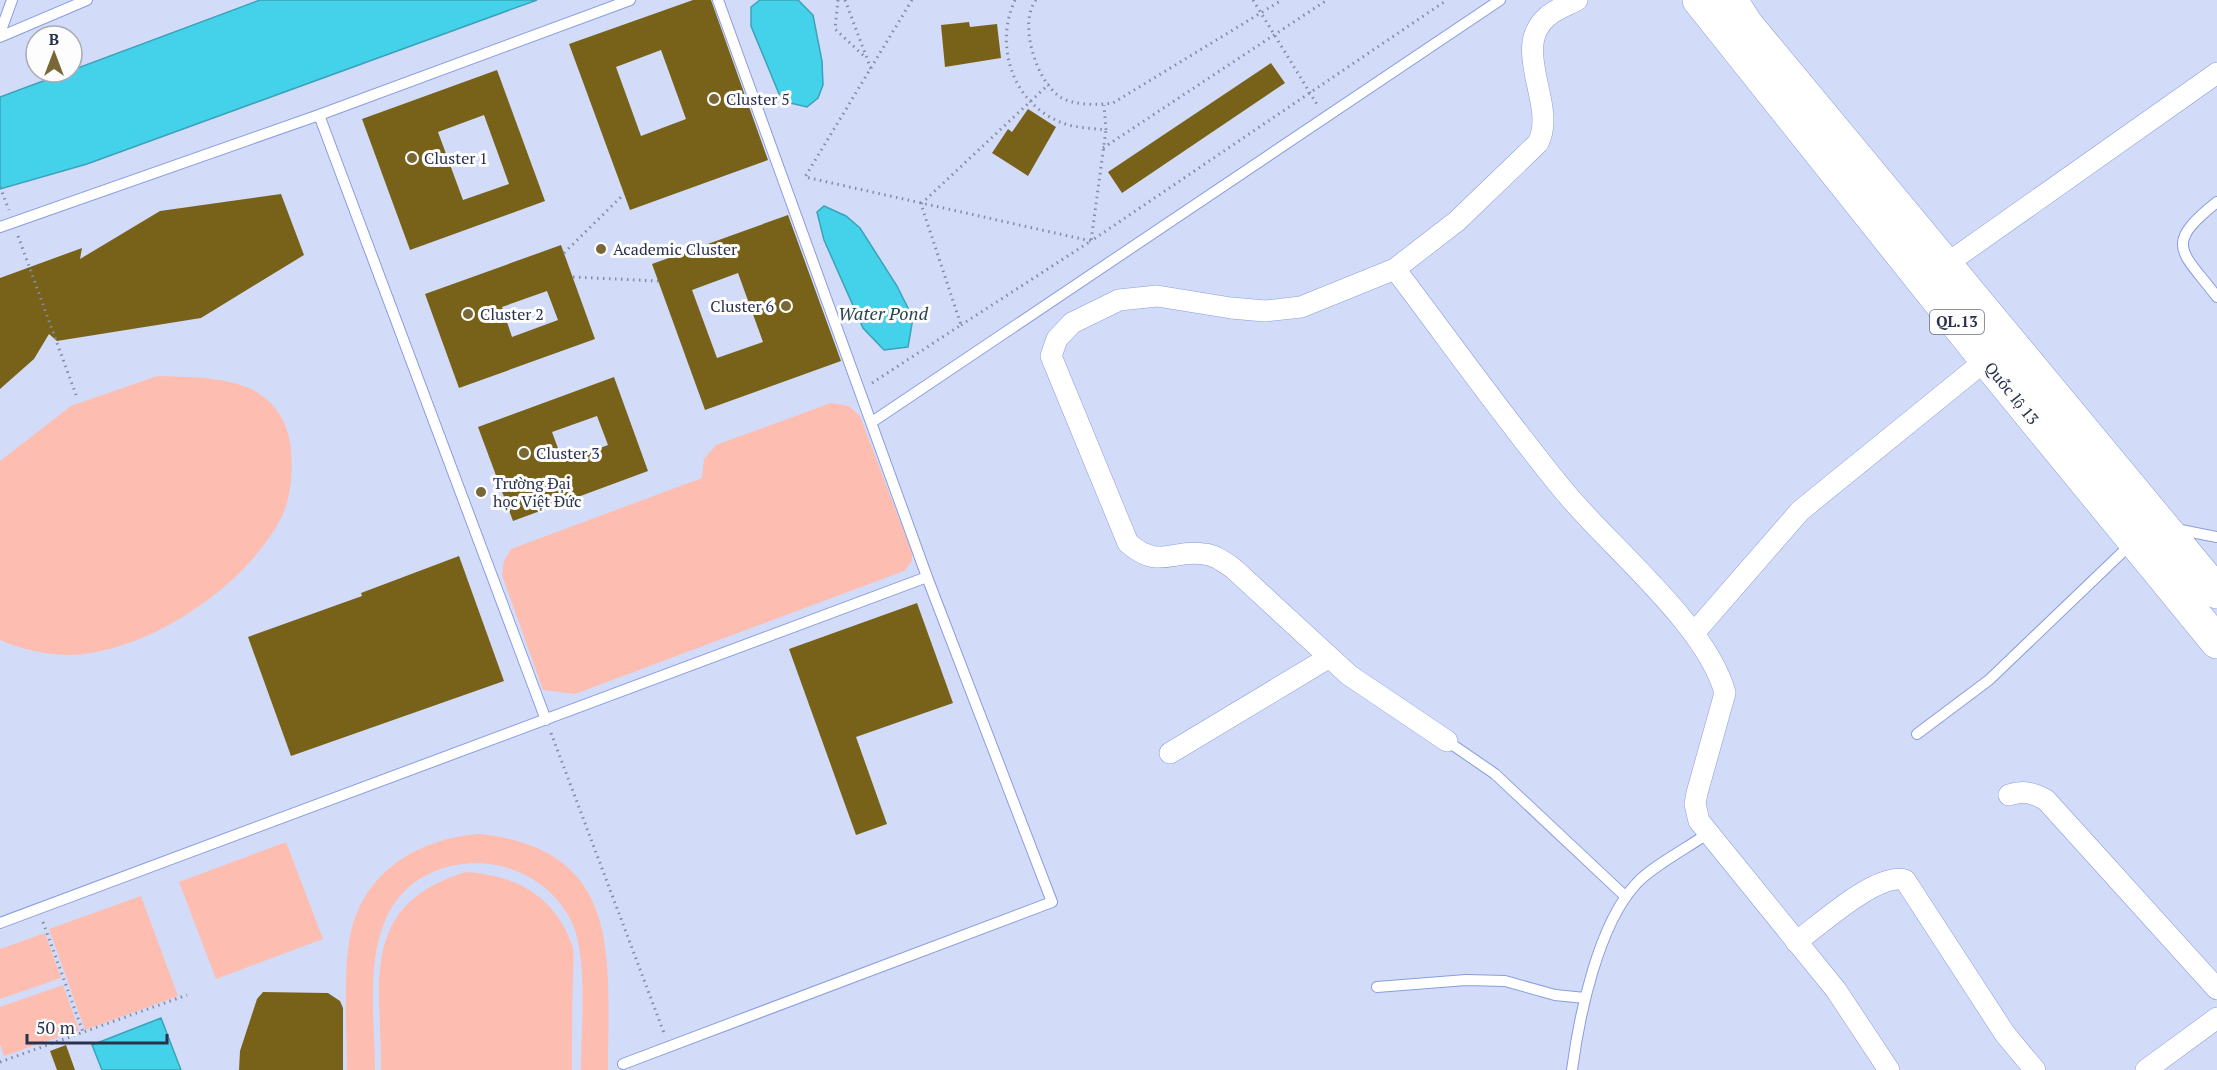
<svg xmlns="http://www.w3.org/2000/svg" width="2217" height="1070" viewBox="0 0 2217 1070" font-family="'PT Serif',serif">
	<rect width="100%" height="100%" fill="#d2dcf8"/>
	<path fill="#fdbdb1" d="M157,376c30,1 65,0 94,13 24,12 38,34 40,61 2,22 0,51 -11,70 -36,68 -136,135 -214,135 -24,-1 -45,-6 -66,-15v-179l71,-55z
		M831,403l18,3 11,10 52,137v8l-8,10 -329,123 -32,-4 -41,-115 2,-14 7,-12 191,-71 2,-19 12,-14z
		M480,834c145,16 128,124 128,236h-27c0,-41 7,-108 -8,-145 -34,-79 -155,-84 -188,-4 -19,45 -10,101 -10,149h-28c0,-40 -5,-105 5,-142 16,-60 70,-90 128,-94z
		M286,842l37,97 -107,40 -37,-97z
		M466,872c49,3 89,24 106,73 3,9 1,23 1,32 -1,31 -1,62 -1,93h-191c0,-91 -22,-165 85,-198z
		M141,896l37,100 -93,34 -36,-101z
		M45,933l16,45 -61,21v-50z
		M63,985l16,45 -75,26 -4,-12v-37z"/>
	<path fill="#43d2e9" stroke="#3ba2ba" stroke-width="1.5" d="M260,0h277l-450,164 -87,25v-92z
		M760,0h38l15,15 9,46 1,24 -5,13 -11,9 -25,-6 -31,-75v-19z
		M824,206l22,10 14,12 37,58 16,32 -5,29 -24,3 -21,-22 -39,-88 -7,-28z
		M161,1018l20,52h-79l-10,-25z"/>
	<path fill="#78621a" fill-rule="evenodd" d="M693,0h18l57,160 -138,50 -61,-166zM661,50l25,69 -45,17 -25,-69z
		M969,22l1,5 27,-3 4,34 -56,9 -4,-42z
		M1271,63l14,20 -163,110 -14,-21z
		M497,70l48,131 -135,49 -48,-131zM484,115l25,69 -46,16 -25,-68z
		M1028,109l28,18 -28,49 -36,-23 16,-24 4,3z
		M281,194l23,61 -103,63 -144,23 -8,-7 -15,25 -34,30v-111l82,-30 -2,11 80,-48z
		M788,215l53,146 -136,49 -53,-146zM738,273l25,69 -46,16 -25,-68z
		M561,245l34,94 -136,49 -34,-94zM547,291l11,29 -46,17 -10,-30z
		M614,377l34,94 -135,50 -35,-94zM597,416l11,29 -45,17 -11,-30z
		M459,556l45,125 -213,75 -43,-119 114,-41 -1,-3z
		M917,603l36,100 -97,34 31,87 -31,11 -67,-186z
		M263,992l65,1 12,8 3,7v62h-104l1,-19 17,-52z
		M66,1045l9,25h-18l-7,-19z"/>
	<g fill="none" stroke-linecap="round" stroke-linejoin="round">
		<g stroke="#899ddf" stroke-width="12">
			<path id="lane" d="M0,33l12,-33
				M0,37l87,-37
				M319,115l311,-115
				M2217,202c-54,43 -36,48 0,95
				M0,227l319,-112 227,605
				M872,422l628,-422
				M2176,529l41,8
				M1917,734l72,-54 142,-136
				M1447,741l48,33 131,123
				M0,923l927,-346
				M1377,987l89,-7 39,1 50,14 30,3
				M623,1064l429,-162 -125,-325 -209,-577
				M1572,1070c7,-54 26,-145 64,-186 15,-17 51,-36 71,-50"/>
		</g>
		<g stroke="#899ddf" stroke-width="22">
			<path id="street" d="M1945,265l272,-192
				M1395,269c56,74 110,150 169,222 46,56 143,134 161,202l-28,100 -2,11 4,17 137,169 53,80
				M1694,633l106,-122 186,-151
				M1447,741l-98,-66 -115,-106c-10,-7 -18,-14 -30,-15 -32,-5 -45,16 -76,-11l-77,-187 6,-17 15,-16 47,-23 38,-4 74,12 34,3 36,-4 94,-38 62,-48 81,-78c20,-38 -29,-95 10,-127 8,-7 20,-11 29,-16
				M1170,753l158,-95
				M2009,795c15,-5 24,-2 37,5l171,189
				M1796,942c24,-17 81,-70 109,-62l100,154 30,36
				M2146,1070l71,-52"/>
		</g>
		<g stroke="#899ddf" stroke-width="34">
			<path id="highway" d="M1699,0l287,360 231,282
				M1731,0l15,24 471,568"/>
		</g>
		<path stroke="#838ca7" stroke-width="3" stroke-dasharray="1.5 4.5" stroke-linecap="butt" d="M838,0l-3,29 30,28
			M845,0l26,69
			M912,0l-107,177 286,64 356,-241
			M1015,0c-21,45 -3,102 45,122 13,6 31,6 46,8l-2,-25
			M1036,0c-18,23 0,80 23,96 13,10 39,9 54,7l169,-103
			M1253,0l65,106
			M1103,148l224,-148
			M0,187l9,23
			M18,236l58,159
			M564,253l60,-59
			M573,277l85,4
			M961,325l130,-84 15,-111
			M872,383l89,-58 -40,-121 128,-120
			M551,733l113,300
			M43,922l40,110
			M0,1062l187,-67"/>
		<use href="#lane" stroke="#fff" stroke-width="10"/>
		<use href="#street" stroke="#fff" stroke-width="21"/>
		<use href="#highway" stroke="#fff" stroke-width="33"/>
	</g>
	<g fill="#796836" stroke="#fdfdfd" stroke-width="2">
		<circle cx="714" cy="99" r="6"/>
		<circle cx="412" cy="158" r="6"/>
		<circle cx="601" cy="249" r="6"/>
		<circle cx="786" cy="306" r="6"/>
		<circle cx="468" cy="314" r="6"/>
		<circle cx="524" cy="453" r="6"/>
		<circle cx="481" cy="492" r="6"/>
	</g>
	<g text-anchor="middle" stroke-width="6" stroke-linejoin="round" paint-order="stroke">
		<rect fill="#fdfdfd" stroke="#696e81" stroke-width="1.5" x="1930" y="310" width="54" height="24" rx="4.5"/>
		<g font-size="15" font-weight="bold" fill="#29314c">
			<text x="1957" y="327">QL.13</text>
		</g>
		<g font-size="16" fill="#29314c" stroke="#fdfdfd" text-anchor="start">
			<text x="726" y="105">Cluster 5</text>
			<text x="424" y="164">Cluster 1</text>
			<text x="613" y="255">Academic Cluster</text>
			<text x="774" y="312" text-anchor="end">Cluster 6</text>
			<text x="480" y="320">Cluster 2</text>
			<text x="536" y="459">Cluster 3</text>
			<text x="493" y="489">Trường Đại<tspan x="493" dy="18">học Việt Đức</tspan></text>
		</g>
		<g font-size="16" fill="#29314c" stroke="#fdfdfd">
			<text transform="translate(2012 393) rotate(51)" y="6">Quốc lộ 13</text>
		</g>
		<g font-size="18" font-style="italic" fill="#254348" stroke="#fdfdfd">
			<text x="883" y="320">Water Pond</text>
		</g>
	</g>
	<g transform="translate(54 54)"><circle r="28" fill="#fdfdfd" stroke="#a8abb6" stroke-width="1.5"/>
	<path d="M0-4.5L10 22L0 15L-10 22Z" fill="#796836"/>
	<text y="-9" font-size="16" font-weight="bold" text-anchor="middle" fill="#29314c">B</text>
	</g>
	<path d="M27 1034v9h140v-9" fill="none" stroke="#29314c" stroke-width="3"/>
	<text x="36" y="1034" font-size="18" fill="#29314c" stroke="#fdfdfd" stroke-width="4.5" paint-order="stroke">50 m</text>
</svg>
